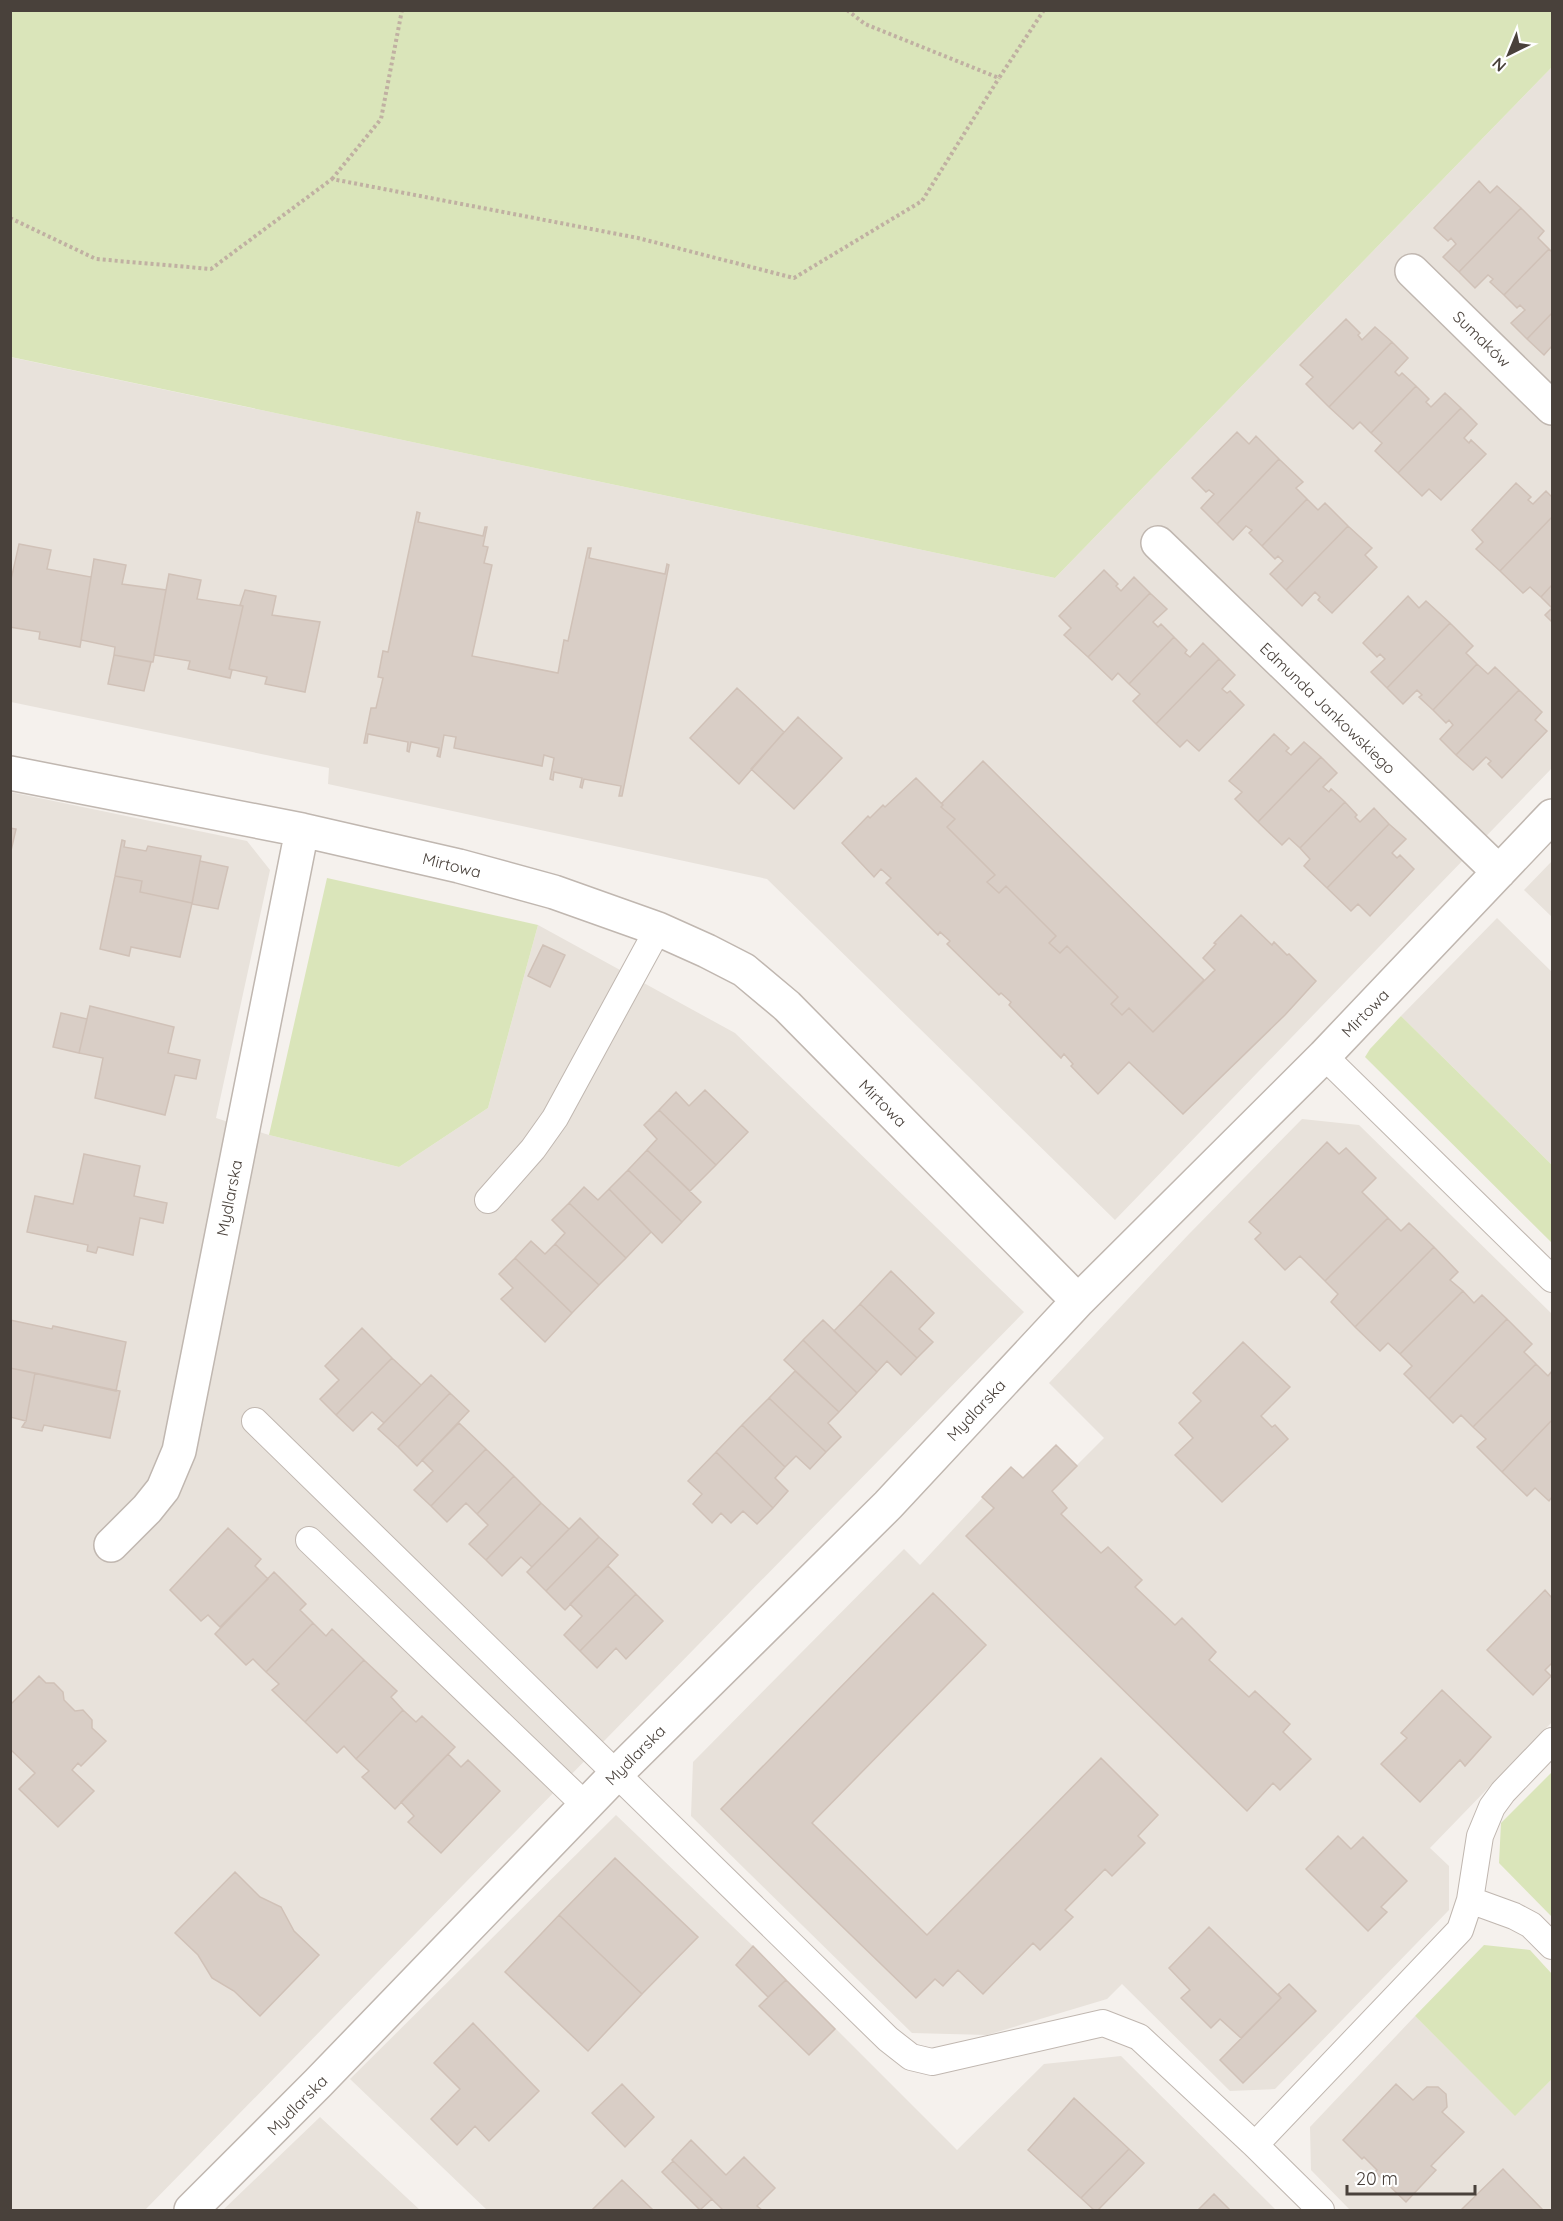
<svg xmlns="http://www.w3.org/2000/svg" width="1563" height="2221" viewBox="0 0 1563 2221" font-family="Quicksand,sans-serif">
	<rect width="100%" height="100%" fill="#f5f1ed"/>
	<path fill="#e8e2db" d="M1552,67v701l-437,452 -348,-341 -439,-95 1,-16 -318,-66 -1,-345 1045,221z
		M10,792l237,49 23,29 -54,248 53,17 130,32 89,-59 50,-183 197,108 289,279 -879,898h-134z
		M1552,861v56l-28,-27z
		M1497,918l55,54v193l-151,-149z
		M1302,1119l57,6 193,189v408l-122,126 19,18v44l-174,179 -45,2 -108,-107 -15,15 -120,36 -75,-2 -221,-217 2,-54 211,-213 16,16 91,-98 13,11 32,-33 21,20 27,-27 -55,-55 140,-149z
		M616,1815l137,131 204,204 87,-86 77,-8 155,154h-789l-137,-131z
		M1415,2016l100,99 37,-36v131h-202l-39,-40 -1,-43z
		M320,2117l100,93h-197z"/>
	<path fill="#dae5ba" d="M11,10h1541v57l-497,511 -1044,-221z
		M327,878l211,47 -50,183 -89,59 -130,-32z
		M1401,1016l151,149v78l-187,-186 5,-8z
		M1552,1772v145l-53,-54 2,-40z
		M1484,1945l46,5 22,24v105l-37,37 -100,-100z"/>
	<path fill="#d9cec6" stroke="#d0c1b7" stroke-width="1.5" d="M1479,181l11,12 7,-7 24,22 -62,64 -16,-15 13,-13 -5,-6 -3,3 -14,-13z
		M1521,208l23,23 -6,7 11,11 -45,46 -14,-13 3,-3 -5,-4 -13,13 -16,-16z
		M1549,249l3,3v61l-25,26 -16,-16 14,-13 -5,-5 -3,3 -13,-13z
		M1552,313v33l-8,9 -17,-16z
		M1346,319l14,14 -2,2 4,5 13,-13 17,15 -63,65 -23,-23 7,-7 -13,-12z
		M1392,342l16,16 -13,14 4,4 3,-3 14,13 -45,47 -11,-11 -7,7 -24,-22z
		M1416,386l13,13 -3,3 5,5 14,-14 16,15 -63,65 -23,-22 7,-8 -11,-10z
		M1461,408l16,16 -13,14 5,5 2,-3 15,14 -45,46 -12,-11 -7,7 -24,-23z
		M1237,432l12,12 7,-8 23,23 -62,65 -16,-16 13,-14 -5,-4 -3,2 -14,-14z
		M1279,459l24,23 -7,6 11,11 -45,47 -13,-13 3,-3 -6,-4 -13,14 -16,-16z
		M1516,483l15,14 -3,3 5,4 13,-13 6,6v20l-52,54 -24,-22 7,-7 -11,-12z
		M1307,499l11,11 7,-7 23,23 -62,64 -16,-16 13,-13 -5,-5 -3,3 -13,-13z
		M417,512l3,1 -2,9 65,14 2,-9h2l-4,19 5,1 -4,16 8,2 -20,91 86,17 6,-33 4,1 20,-93h3l-2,10 76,16 2,-10 2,1 -47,231h-3l2,-10 -37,-7 -2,9 -2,-1 2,-9 -28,-6 -1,8 -3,-1 4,-21 -10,-3 -2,11 -88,-18 2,-11 -12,-2 -4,22 -3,-1 2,-8 -28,-6 -2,10 -2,-1 1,-9 -40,-8 -1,9h-3l7,-35h5l7,-30 -5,-1 5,-26 5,1z
		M1552,517v68l-11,12 -11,-10 -7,6 -23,-22z
		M1348,526l24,22 -7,7 12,12 -45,46 -14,-13 2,-3 -5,-5 -13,14 -16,-16z
		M19,544l32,6 -4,19 44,8 -11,70 -41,-8 1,-7 -30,-5v-43z
		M94,559l32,6 -4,19 44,6 -13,72 -39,-7 1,-8 -34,-7z
		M1104,570l14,14 -2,2 5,5 13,-14 16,16 -62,64 -24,-22 7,-7 -12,-12z
		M169,574l32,6 -4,19 46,7 -14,63 3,1 -2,8 -42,-9 2,-8 -36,-6z
		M1552,585v37l-7,-7 7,-7 -11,-11z
		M245,590l31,6 -4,19 48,7 -15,70 -40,-8 2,-7 -38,-8 14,-63 -3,-1z
		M1150,593l17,16 -14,13 5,5 3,-3 13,13 -45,47 -11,-11 -6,7 -24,-23z
		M1408,596l11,12 7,-7 24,22 -63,65 -16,-16 14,-13 -5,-5 -3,3 -14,-14z
		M1450,623l23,23 -7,7 11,11 -44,46 -14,-13 3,-2 -5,-5 -14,14 -16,-16z
		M1174,637l13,13 -2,3 5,4 13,-14 16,16 -63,65 -23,-23 7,-7 -11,-10z
		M114,655l37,7 -7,29 -36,-7z
		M1219,659l16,16 -13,14 5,4 3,-2 14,14 -45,46 -12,-11 -7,7 -24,-23z
		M1477,664l11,10 7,-7 24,23 -63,65 -16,-16 13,-14 -4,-5 -3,3 -13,-13z
		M737,688l47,44 -45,52 -49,-46z
		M1519,690l23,22 -7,8 12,11 -45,47 -14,-14 3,-3 -5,-4 -13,13 -17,-15z
		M798,717l44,41 -48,51 -43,-40z
		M1274,734l15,14 -3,3 5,4 13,-13 17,15 -63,65 -23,-23 7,-7 -13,-11z
		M1321,757l16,16 -14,14 6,5 2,-3 14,13 -45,46 -11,-10 -7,7 -24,-23z
		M983,761l221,219 -51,52 -24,-24 -7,7 -11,-11 7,-7 -51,-51 -7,7 -11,-10 7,-7 -50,-50 -7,7 -12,-11 8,-7 -48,-48 8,-8 -14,-12 2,-2 -1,-2z
		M916,778l27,27 -2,2 14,12 -8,8 48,48 -8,7 12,11 7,-7 50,50 -7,7 11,10 7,-7 51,51 -7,7 11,11 7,-7 24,24 62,-62 -12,-12 13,-14 -2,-1 27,-28 31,30 2,-3 13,13 2,-1 27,27 -31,34 -102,99 -54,-52 -31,32 -27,-28 2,-2 -9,-10 -3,4 -52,-53 2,-3 -10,-9 -2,2 -52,-51 3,-3 -10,-9 -2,3 -52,-52 5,-5 -10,-9 -7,8 -32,-34 26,-27 2,2 13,-13 2,2z
		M1345,802l12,13 -2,2 5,5 14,-14 15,16 -62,64 -23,-22 6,-7 -10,-11z
		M1389,824l17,15 -14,14 5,5 3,-3 14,14 -44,47 -12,-12 -7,7 -24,-23z
		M10,828l6,1 -6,26z
		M122,840l3,1 -1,6 22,4 2,-5 53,10 -9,47 -52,-11 2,-11 -27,-5z
		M200,861l28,6 -10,42 -26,-5z
		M115,876l27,5 -2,11 52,11 -12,54 -49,-10 -2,9 -29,-7z
		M543,945l22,10 -15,32 -22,-11z
		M90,1006l84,21 -6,26 32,7 -4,19 -21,-4 -10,40 -70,-17 8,-40 -24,-5z
		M61,1013l26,6 -8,34 -26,-6z
		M705,1090l43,42 -32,33 -57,-55 17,-18 13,14z
		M659,1110l57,55 -26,26 -43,-41 10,-11 -13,-14z
		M1327,1142l12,12 7,-6 30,30 -14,14 26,26 -63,63 -25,-25 -15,14 -30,-31 6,-6 -12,-11z
		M647,1150l54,52 -19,20 -54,-52z
		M84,1154l56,12 -6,30 33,7 -4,20 -23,-5 -7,37 -35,-8 -2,6 -9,-2 1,-6 -61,-13 8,-36 38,8z
		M628,1170l54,52 -20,21 -53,-54z
		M584,1187l14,13 11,-11 42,43 -25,26 -57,-55z
		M569,1203l57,55 -27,27 -44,-41 10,-11 -13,-13z
		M1388,1218l13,13 8,-8 25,24 -79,80 -24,-25 7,-8 -13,-13z
		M531,1241l14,13 10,-10 44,41 -27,28 -57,-55z
		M1434,1247l24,25 -8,8 13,11 -63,63 -12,-11 -8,8 -25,-24z
		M515,1258l57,55 -27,29 -44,-43 12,-11 -14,-14z
		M891,1271l43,42 -15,16 14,13 -16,16 -57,-54z
		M1463,1291l11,12 8,-8 25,24 -78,80 -25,-25 8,-8 -12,-12z
		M860,1304l57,54 -16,17 -14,-14 -10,11 -43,-41z
		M1507,1319l25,25 -8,8 12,12 -63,63 -12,-12 -8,8 -24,-24z
		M10,1320l42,9 1,-3 73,16 -10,49 -106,-23z
		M823,1320l54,52 -20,21 -54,-53z
		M362,1328l30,30 -56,57 -16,-16 19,-19 -14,-14z
		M803,1340l54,53 -18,19 -55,-52z
		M1243,1342l47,45 -29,29 11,11 3,-2 13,14 -66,63 -47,-47 18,-17 -14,-15 22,-22 -8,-8z
		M392,1358l29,27 -37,38 -12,-11 -19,19 -17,-16z
		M1536,1364l12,12 4,-5v49l-50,52 -25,-25 9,-8 -13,-12z
		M10,1368l25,5 -9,48 -16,-4z
		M795,1371l44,41 -11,11 13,14 -15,15 -57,-54z
		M35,1373l85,18 -10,47 -66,-13 -2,6 -20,-4 4,-6z
		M431,1375l19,18 -52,54 -20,-18z
		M450,1393l19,18 -52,55 -19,-19z
		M769,1398l57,54 -16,17 -14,-13 -11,11 -43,-42z
		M1552,1420v77l-3,4 -14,-13 -8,8 -25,-24z
		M459,1423l27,26 -55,57 -17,-16 19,-19 -11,-11z
		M742,1425l43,42 -10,11 13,13 -15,17 -57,-56z
		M1056,1445l21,21 -25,25 15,17 -6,6 40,39 7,-6 34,33 -7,7 40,38 7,-7 34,34 -7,8 40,37 6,-6 35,33 -7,8 28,27 -31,31 -7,-7 -26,28 -281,-275 28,-28 -12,-11 29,-30 12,11z
		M486,1449l28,27 -37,38 -11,-11 -19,19 -16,-16z
		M716,1452l57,56 -16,16 -14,-13 -12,12 -10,-10 -9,10 -19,-19 9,-10 -14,-13z
		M514,1476l27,27 -55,57 -17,-16 19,-19 -11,-11z
		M541,1503l28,26 -37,38 -11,-10 -19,19 -16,-16z
		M580,1518l19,19 -53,54 -19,-19z
		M228,1528l33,31 -6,7 13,13 -48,48 -12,-12 -7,6 -31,-31z
		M599,1537l19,18 -53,55 -19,-19z
		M608,1566l28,28 -56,57 -16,-16 18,-19 -12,-12z
		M274,1572l32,32 -6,6 13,13 -47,49 -13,-13 -7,6 -31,-31z
		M1545,1590l7,8v65l-7,7 6,6 -18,19 -46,-45z
		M933,1593l53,52 -174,178 115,112 174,-177 57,57 -20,21 7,7 -33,33 -7,-7 -40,41 8,7 -33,33 -7,-7 -50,51 -25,-24 -15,16 -8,-7 -19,19 -195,-189z
		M636,1594l27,27 -37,38 -10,-11 -19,20 -17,-17z
		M313,1623l13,13 6,-7 32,31 -59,62 -33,-32 7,-6 -13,-12z
		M364,1660l33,31 -6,6 12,13 -47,49 -12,-13 -7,7 -32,-31z
		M39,1676l7,7h8l9,9 1,8 11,11 8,-1 9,10v8l14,13 -25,25 -3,-3 -6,7 22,21 -36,36 -39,-38 16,-16 -25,-24v-44z
		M1442,1690l49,47 -26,29 -5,-6 -40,42 -39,-38 26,-26 -6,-5z
		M403,1710l13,12 6,-6 33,31 -60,62 -33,-32 7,-6 -13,-12z
		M448,1754l13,13 7,-7 32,31 -59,62 -33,-31 6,-6 -13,-14z
		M1338,1836l13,13 12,-12 44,44 -26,26 6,5 -19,19 -62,-62z
		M615,1858l83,79 -56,57 -83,-79z
		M235,1872l25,25 21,10 13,24 25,24 -59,61 -26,-25 -22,-13 -14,-23 -23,-22z
		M559,1915l83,79 -54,57 -83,-79z
		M1209,1927l72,71 -40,40 -21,-19 -9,9 -30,-30 9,-8 -21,-22z
		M753,1946l33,34 -18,17 -32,-32z
		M786,1980l49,49 -26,26 -50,-49z
		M1289,1984l27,27 -73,72 -23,-23 61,-62 -3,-4z
		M473,2023l66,68 -50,50 -14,-15 -18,19 -26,-26 29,-30 -26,-26z
		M622,2084l32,33 -29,30 -33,-34z
		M1396,2084l17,16 14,-13h11l8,7 1,13 -5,5 22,20 -33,34 5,4 -30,32 -31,-30 2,-2 -13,-13 -2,2 -19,-19z
		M1074,2098l55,51 -48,49 -53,-48z
		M691,2140l35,35 18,-18 31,31 -18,18 5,4h-39l-51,-50z
		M1129,2149l15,14 -46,47h-4l-13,-12z
		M673,2161l39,38 -12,11 -38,-38z
		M1503,2169l39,40 -2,1h-79z
		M622,2180l31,30h-61z
		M1214,2194l16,16h-32z"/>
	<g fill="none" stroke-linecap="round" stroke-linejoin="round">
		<g stroke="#c0b7b0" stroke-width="28">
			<path id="service" d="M1324,1056l228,223
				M488,1200l45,-51 22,-31 103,-189
				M255,1421l633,618 23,18 21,5 171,-39 36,14 116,108 66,65
				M309,1540l276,265
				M1470,1900l44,16 17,9 21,21
				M1255,2145l205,-215 10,-30 10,-64 12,-29 11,-15 49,-51"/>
		</g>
		<g stroke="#c0b7b0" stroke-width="36">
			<path id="minor" d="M1412,271l140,137
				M1158,543l341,329
				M10,773l292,57 157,36 95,26 104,37 49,22 37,19 43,36 291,295
				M111,1545l36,-36 16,-20 16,-38 123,-621
				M191,2210l127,-127 299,-310 271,-268 190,-204 246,-245 228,-240"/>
		</g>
		<path stroke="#c0b0a2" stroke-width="4" stroke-dasharray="3 3" stroke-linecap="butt" d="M847,10l18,14 134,54 45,-68
			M332,179l49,-60 21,-109
			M10,218l86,41 115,10 121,-90 306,59 156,40 128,-77 77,-123"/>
		<use href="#service" stroke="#fff" stroke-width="26"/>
		<use href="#minor" stroke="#fff" stroke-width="33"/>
	</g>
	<g text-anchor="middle" stroke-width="4.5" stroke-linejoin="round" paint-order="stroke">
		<g font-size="16" fill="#49413b" stroke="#fff">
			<text transform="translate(1482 339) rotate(44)" y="6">Sumaków</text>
			<text transform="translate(1328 708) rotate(44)" y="6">Edmunda Jankowskiego</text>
			<text transform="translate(452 865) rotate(14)" y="6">Mirtowa</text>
			<text transform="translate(1365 1013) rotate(-46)" y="6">Mirtowa</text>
			<text transform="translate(883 1103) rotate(45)" y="6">Mirtowa</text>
			<text transform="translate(229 1198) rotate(-79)" y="6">Mydlarska</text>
			<text transform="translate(976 1410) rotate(-47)" y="6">Mydlarska</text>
			<text transform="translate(635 1755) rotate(-45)" y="6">Mydlarska</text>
			<text transform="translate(297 2105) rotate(-45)" y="6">Mydlarska</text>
		</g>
	</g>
	<rect width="1563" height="2221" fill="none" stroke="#49413b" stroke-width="24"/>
	<g transform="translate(1509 54) rotate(223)" stroke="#ffffff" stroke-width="4.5" paint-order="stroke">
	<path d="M0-4.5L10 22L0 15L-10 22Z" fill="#49413b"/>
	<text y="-9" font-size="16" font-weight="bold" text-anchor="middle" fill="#49413b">N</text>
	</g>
	<path d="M1347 2185v9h128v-9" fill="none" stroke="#49413b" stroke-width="3"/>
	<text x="1356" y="2185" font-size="18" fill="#49413b" stroke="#ffffff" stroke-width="4.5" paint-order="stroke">20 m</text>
</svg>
